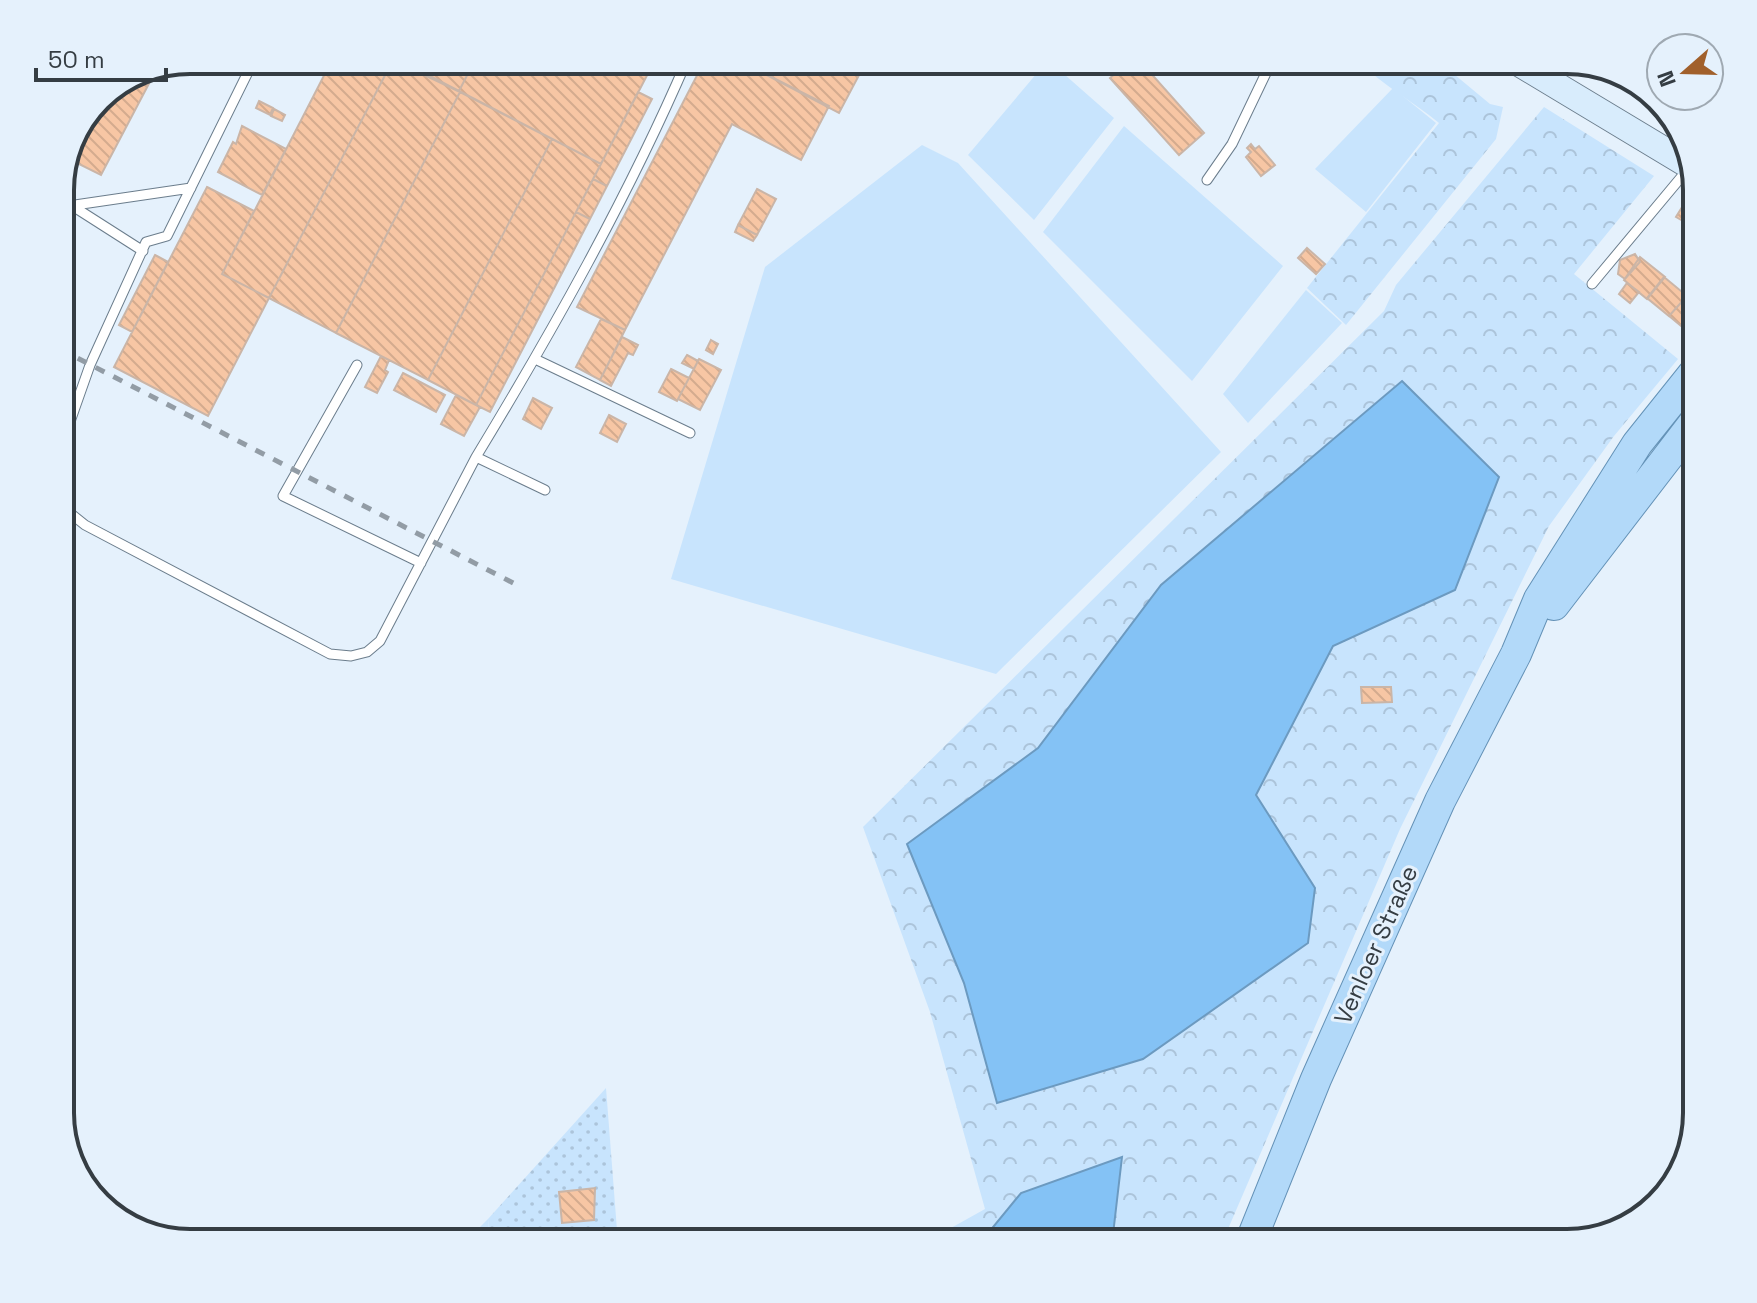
<svg xmlns="http://www.w3.org/2000/svg" width="1757" height="1303" viewBox="0 0 1757 1303" font-family="'Space Grotesk',sans-serif">
	<defs>
		<pattern id="forest-crowns" width="20" height="18" patternUnits="userSpaceOnUse" patternTransform="scale(2)"><rect width="20" height="18" fill="#c8e4fd"/><path d="M2 6a3 3 0 1 1 6 0M12 15a3 3 0 1 1 6 0" fill="none" stroke="#acc4da"/></pattern>
		<pattern id="park-dots" width="8" height="8" patternUnits="userSpaceOnUse" patternTransform="scale(2)"><rect width="8" height="8" fill="#c8e4fd"/><path d="M2 2h.1M6 6h.1" fill="none" stroke="#acc4da" stroke-width="1.8" stroke-linecap="round"/></pattern>
		<pattern id="building-back-hatch" width="6" height="6" patternUnits="userSpaceOnUse" patternTransform="scale(2)"><rect width="6" height="6" fill="#f7c6a4"/><path d="M-1 5l2 2M0 0l6 6M5-1l2 2" fill="none" stroke="#d4ab8e"/></pattern>
	</defs>
	<rect width="100%" height="100%" fill="#e5f1fc"/>
	<path fill="#c8e4fd" d="M1048,60l66,58 -80,102 -66,-65z
		M1393,88l43,35 -70,89 -51,-43z
		M1124,126l159,140 -91,115 -149,-149z
		M922,145l36,18 263,289 -225,222 -325,-95 94,-312z
		M1306,290l36,33 -94,100 -25,-29z"/>
	<path fill="url(#forest-crowns)" fill-rule="evenodd" d="M1358,60h79l53,44 13,3 -7,32 -150,186 -39,-37 132,-165c-26,-22 -58,-38 -81,-63z
		M1544,107l110,69 -80,98 104,85 -64,77 -65,90 -149,303 -178,414h-110l10,-85 -101,35 -41,50h-56l61,-34 -55,-197 -67,-185 521,-516 12,-26zM1401,381l54,209 -122,56 -77,149 59,93 -318,214 -33,-119 -57,-139 131,-96 123,-163z
		M488,1219l2,24h-26z"/>
	<path fill="url(#park-dots)" d="M606,1088l12,155h-128l-2,-24z"/>
	<path fill="#84c2f5" stroke="#6c9ac0" stroke-width="2" d="M1402,381l97,96 -44,113 -122,56 -77,149 59,93 -7,55 -165,116 -146,44 -33,-120 -57,-139 131,-96 123,-163z
		M1122,1157l-10,86h-132l41,-50z"/>
	<path fill="url(#building-back-hatch)" stroke="#cab5a7" stroke-width="2" d="M332,60h61l-124,238 -47,-24z
		M393,60l67,32 -124,241 -67,-35z
		M399,60h76l-16,31z
		M475,60h180l-54,104 -142,-73z
		M705,60h33l91,46 -28,54 -69,-36 -107,206 -48,-23z
		M738,60h129l-28,53z
		M1131,60h8l65,73 -25,22 -69,-77z
		M154,74l-53,101 -30,-15 33,-68z
		M460,92l92,47 -124,241 -92,-47z
		M638,92l14,7 -45,87 -14,-7z
		M1651,92l22,27 -26,-22z
		M259,101l14,7 -3,7 -14,-7z
		M274,109l11,6 -3,6 -11,-5z
		M242,126l44,23 -24,46 -44,-23 15,-30 3,2z
		M552,139l49,25 -125,241 -48,-25z
		M1251,144l4,5 4,-3 16,19 -14,11 -15,-19 5,-5 -4,-4z
		M593,179l14,7 -17,33 -14,-7z
		M207,187l47,24 -32,63 47,24 -61,118 -94,-49z
		M757,189l19,10 -19,36 -19,-10z
		M1687,199l10,6v24l-21,-12z
		M576,212l14,7 -100,193 -14,-7z
		M738,225l19,10 -4,6 -18,-9z
		M1307,248l18,16 -9,10 -18,-16z
		M1635,254l5,8 -15,17 -7,-5 2,-14z
		M155,255l13,7 -36,70 -13,-7z
		M1640,257l25,20 -18,22 -23,-19z
		M1664,277l23,19 -18,20 -22,-18z
		M1627,283l12,9 -9,11 -11,-9z
		M1697,284v20l-10,-8z
		M1687,296l10,8v24l-5,7 -23,-19z
		M601,319l24,11 -25,50 -24,-13z
		M622,337l16,8 -5,10 -5,-2 -17,33 -11,-6z
		M711,340l7,4 -5,10 -7,-4z
		M687,355l11,6 -4,8 -12,-6z
		M381,356l8,4 -4,10 3,2 -11,21 -12,-6z
		M699,359l22,11 -21,40 -22,-11z
		M671,369l18,9 -12,23 -18,-9z
		M403,373l42,22 -9,17 -42,-22z
		M456,395l24,12 -16,29 -23,-12z
		M533,398l19,10 -11,21 -18,-10z
		M609,415l17,9 -9,18 -17,-9z
		M1361,687h30l1,15 -30,1z
		M595,1188l-1,32 -32,3 -3,-31z"/>
	<g fill="none" stroke-linecap="round" stroke-linejoin="round">
		<g stroke="#6b7d8c" stroke-width="11">
			<path id="lane" d="M1207,180l25,-36 34,-71 14,-13
				M60,198l83,53
				M75,205l116,-17
				M1592,284l96,-115
				M535,359l155,74
				M357,365l-74,131 138,67
				M60,450l30,-85 56,-123 21,-6 87,-176
				M545,490l-69,-33c77,-127 152,-260 211,-397
				M60,505l25,20 245,129 21,2 16,-4 13,-11 96,-184"/>
		</g>
		<g stroke="#6b7d8c" stroke-width="28">
			<path id="secondary" d="M1514,60l178,107"/>
		</g>
		<g stroke="#6492b7" stroke-width="32">
			<path id="primary" d="M1554,605l143,-186
				M1250,1243l66,-164 124,-278 76,-147 23,-55 98,-155 60,-75"/>
		</g>
		<use href="#lane" stroke="#fff" stroke-width="9"/>
		<use href="#secondary" stroke="#d8ecfc" stroke-width="26"/>
		<use href="#primary" stroke="#b2d9f9" stroke-width="30"/>
		<path stroke="#929ca5" stroke-width="5" stroke-dasharray="10 10" stroke-linecap="butt" d="M60,349l461,238"/>
	</g>
	<g text-anchor="middle" stroke-width="6" stroke-linejoin="round" paint-order="stroke">
		<g font-size="24" fill="#353d43" stroke="#e5f1fc">
			<text transform="translate(1376 945) rotate(-66)" y="8">Venloer Straße</text>
		</g>
	</g>
	<path d="M0 0H1757V1303H0ZM190 74H1567A116 116 0 0 1 1683 190V1113A116 116 0 0 1 1567 1229H190A116 116 0 0 1 74 1113V190A116 116 0 0 1 190 74Z" fill="#e5f1fc" fill-rule="evenodd"/>
	<path fill="none" stroke="#353d43" stroke-width="4" d="M190 74H1567A116 116 0 0 1 1683 190V1113A116 116 0 0 1 1567 1229H190A116 116 0 0 1 74 1113V190A116 116 0 0 1 190 74Z"/>
	<g transform="translate(1685 72) rotate(250)"><circle r="38" fill="#e5f1fc" stroke="#9fa9b2" stroke-width="2"/>
	<path d="M0-6L14 30L0 20L-14 30Z" fill="#a1602b"/>
	<text y="-12" font-size="22" font-weight="bold" text-anchor="middle" fill="#353d43">N</text>
	</g>
	<path d="M36 68v12h130v-12" fill="none" stroke="#353d43" stroke-width="4"/>
	<text x="48" y="68" font-size="24" fill="#353d43" stroke="#e5f1fc" stroke-width="6" paint-order="stroke">50 m</text>
</svg>
